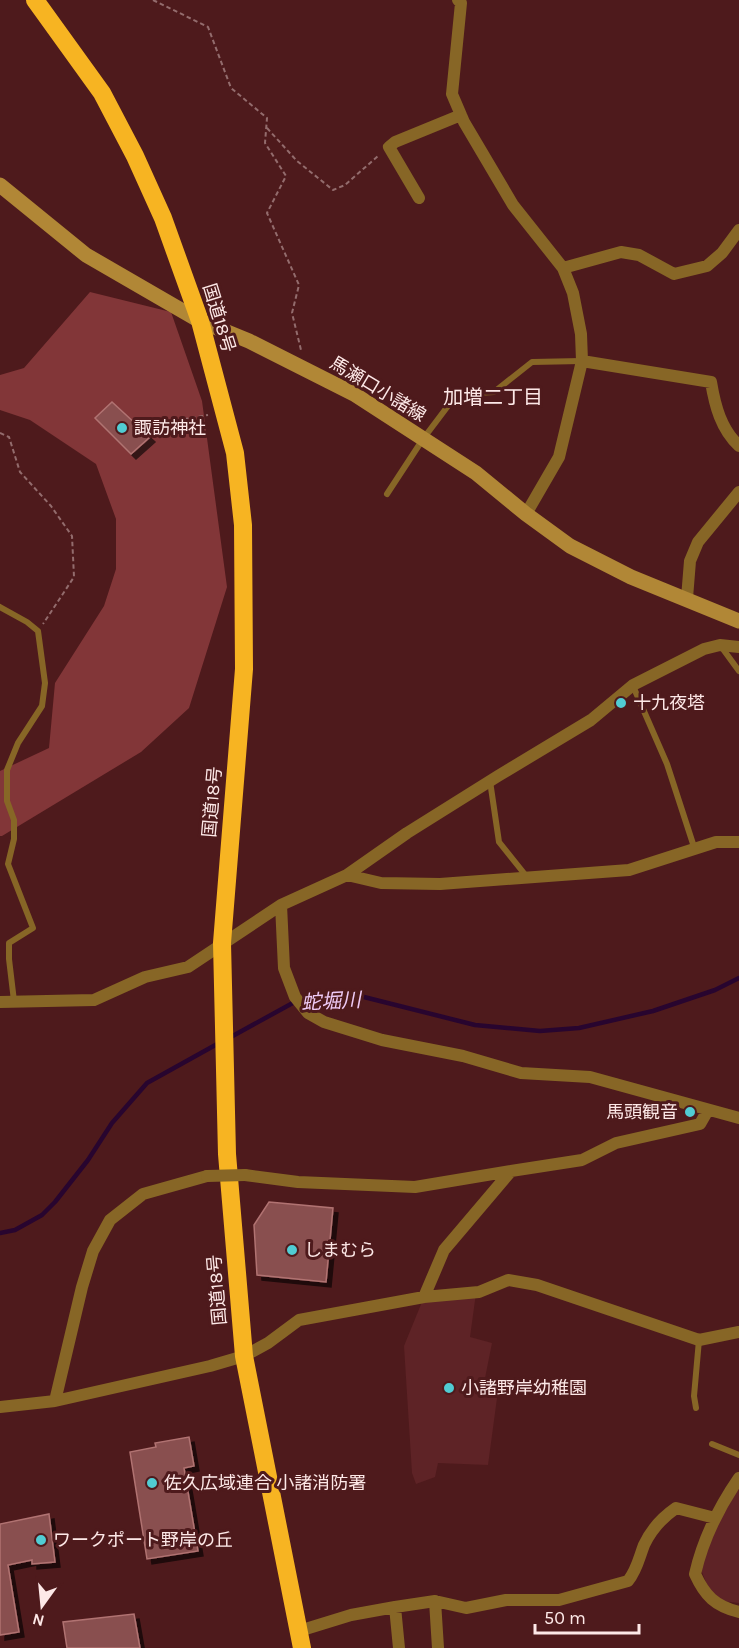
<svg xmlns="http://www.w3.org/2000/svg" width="739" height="1648" viewBox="0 0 739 1648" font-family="Karla,'Noto Sans JP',sans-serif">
	<defs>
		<filter id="shadow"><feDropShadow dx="5" dy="5" stdDeviation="0" flood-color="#0009"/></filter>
	</defs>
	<rect width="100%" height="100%" fill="#4e1a1c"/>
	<path fill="#5e2326" d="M476,1293l-6,44 22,6 -7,35 12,20 -9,67 -50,-2 -3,14 -19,7 -4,-11 -8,-127 20,-49z
		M739,1481v122l-26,-3 -15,-38z"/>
	<path fill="#823638" d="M90,292l81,20 31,89 25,186 -38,121 -48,44 -139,84h-2v-65l49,-23 6,-65 49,-77 12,-37v-50l-20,-55 -66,-44 -30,-10v-35l24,-7z"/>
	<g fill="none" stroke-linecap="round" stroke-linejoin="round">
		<path stroke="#28052f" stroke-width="4.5" d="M229,1038l71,-39 46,-4 14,1 115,29 65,6 39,-3 74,-17 62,-21 24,-12
			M0,1233l15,-3 27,-15 13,-13 33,-42 24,-37 35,-40 72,-40"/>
	</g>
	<path fill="#894f4f" stroke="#b17372" stroke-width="1.5" filter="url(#shadow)" d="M112,402l38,35 -19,17 -36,-36z
		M269,1202l64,6 -7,74 -69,-7 -3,-50z
		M189,1437l5,29 -10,2 14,83 -51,8 -17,-107 26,-5 -1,-4z
		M49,1514l6,48 -23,2v-4l-24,5 11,67 -19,3v-111z
		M134,1614l6,34h-73l-4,-26z"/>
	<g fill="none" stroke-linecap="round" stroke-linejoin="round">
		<path stroke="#936c6d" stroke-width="2" stroke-dasharray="4.5 3" stroke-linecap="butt" d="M153,0l55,27 23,61 36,30 -2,25 21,33 -19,37 32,72 -7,28 9,37
			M267,128l30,33 36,29 12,-5 33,-29
			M147,426l61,-11
			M0,433l9,4 11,35 31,34 21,30 2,41 -31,47"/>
		<path stroke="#876626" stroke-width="6" d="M387,494l36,-55 34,-45 37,-2 38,-30 49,-1
			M0,607l27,15 11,9 7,52 -3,23 -24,37 -11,27v31l7,19v19l-6,25 25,64 -24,15v16l5,42
			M720,645l19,26
			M633,686l34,78 28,86
			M490,781l9,61 28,35
			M696,1408l-2,-12 5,-56
			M712,1444l27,11"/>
		<path stroke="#876626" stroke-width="12" d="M458,0l3,3 -9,91 12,28 49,83 50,63 10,25 8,41 1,27 -23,96 -33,57
			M419,198l-30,-51 6,-5 66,-27
			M563,268l58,-16 18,3 35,19 33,-8 15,-13 17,-23
			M582,361l129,21c4,24 10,47 28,64
			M687,598l3,-37 8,-19 41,-50
			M347,875l34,8 59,1 189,-14 87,-28h23
			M281,905l3,63 11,29 13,16 16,9 58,18 81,16 58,17 69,4 149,41
			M0,1002l94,-2 51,-23 43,-10 93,-62 66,-30 60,-42 91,-57 93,-56 42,-35 71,-36 16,-4 19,2
			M245,1175l53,7 117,5 96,-16
			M424,1297l20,-47 67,-79 71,-11 34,-17 84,-19 8,-14
			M55,1401l27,-114 11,-36 17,-31 33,-26 64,-18
			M0,1407l55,-6 155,-35 34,-10 24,-13 31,-23 125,-23 55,-5 29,-12 29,5 162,55 40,-8
			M739,1478c-20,29 -36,61 -44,96 10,22 20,32 44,38
			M435,1601l3,47
			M395,1607l4,41
			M299,1631l52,-16 44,-8 40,-6 31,7 40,-8h53l69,-19c9,-11 11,-23 16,-36 7,-15 19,-28 32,-37l39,10"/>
		<path stroke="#b18736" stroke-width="15" d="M0,185l86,70 114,66 49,20 105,53 122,79 50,41 44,32 61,31 108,44"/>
		<path stroke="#f7b422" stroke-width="18" d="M35,0l67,93 33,63 28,62 37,103 35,132 8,72 1,144 -22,274 5,211 17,202 58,292"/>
		<path stroke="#876626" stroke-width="12" d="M207,1176l38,-1"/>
	</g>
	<g fill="#51ccd3" stroke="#4e1a1c" stroke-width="2">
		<circle cx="122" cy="428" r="6"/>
		<circle cx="621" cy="703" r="6"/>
		<circle cx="690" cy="1112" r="6"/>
		<circle cx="292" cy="1250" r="6"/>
		<circle cx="449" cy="1388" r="6"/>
		<circle cx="152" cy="1483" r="6"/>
		<circle cx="41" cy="1540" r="6"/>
	</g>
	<g text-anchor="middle" stroke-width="6" stroke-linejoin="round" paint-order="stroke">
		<g font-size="18" fill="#fde8e7" stroke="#4e1a1c">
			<text transform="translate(219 318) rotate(73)" y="6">国道18号</text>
			<text transform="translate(378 389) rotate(31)" y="6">馬瀬口小諸線</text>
			<text transform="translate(212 802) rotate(-85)" y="6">国道18号</text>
			<text transform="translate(217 1290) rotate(-95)" y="6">国道18号</text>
		</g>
		<g font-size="18" fill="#fde8e7" stroke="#4e1a1c" text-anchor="start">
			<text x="134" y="434">諏訪神社</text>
			<text x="633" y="709">十九夜塔</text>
			<text x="678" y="1118" text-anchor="end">馬頭観音</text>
			<text x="304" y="1256">しまむら</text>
			<text x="461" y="1394">小諸野岸幼稚園</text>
			<text x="164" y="1489">佐久広域連合 小諸消防署</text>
			<text x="53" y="1546">ワークポート野岸の丘</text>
		</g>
		<g font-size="20" fill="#fde8e7" stroke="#4e1a1c">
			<text x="493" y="404">加増二丁目</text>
		</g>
		<g font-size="20" font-style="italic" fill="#eecaf5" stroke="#4e1a1c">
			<text transform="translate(331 1001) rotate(-3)" y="7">蛇堀川</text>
		</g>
	</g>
	<g transform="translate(42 1606) rotate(195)" stroke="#4e1a1c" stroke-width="4.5" paint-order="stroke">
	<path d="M0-4.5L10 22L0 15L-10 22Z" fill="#fde8e7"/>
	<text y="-9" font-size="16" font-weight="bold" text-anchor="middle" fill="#fde8e7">N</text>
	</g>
	<path d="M535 1624v9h104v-9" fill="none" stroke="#fde8e7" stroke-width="3"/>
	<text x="544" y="1624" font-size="18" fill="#fde8e7" stroke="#4e1a1c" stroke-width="4.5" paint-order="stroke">50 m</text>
</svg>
